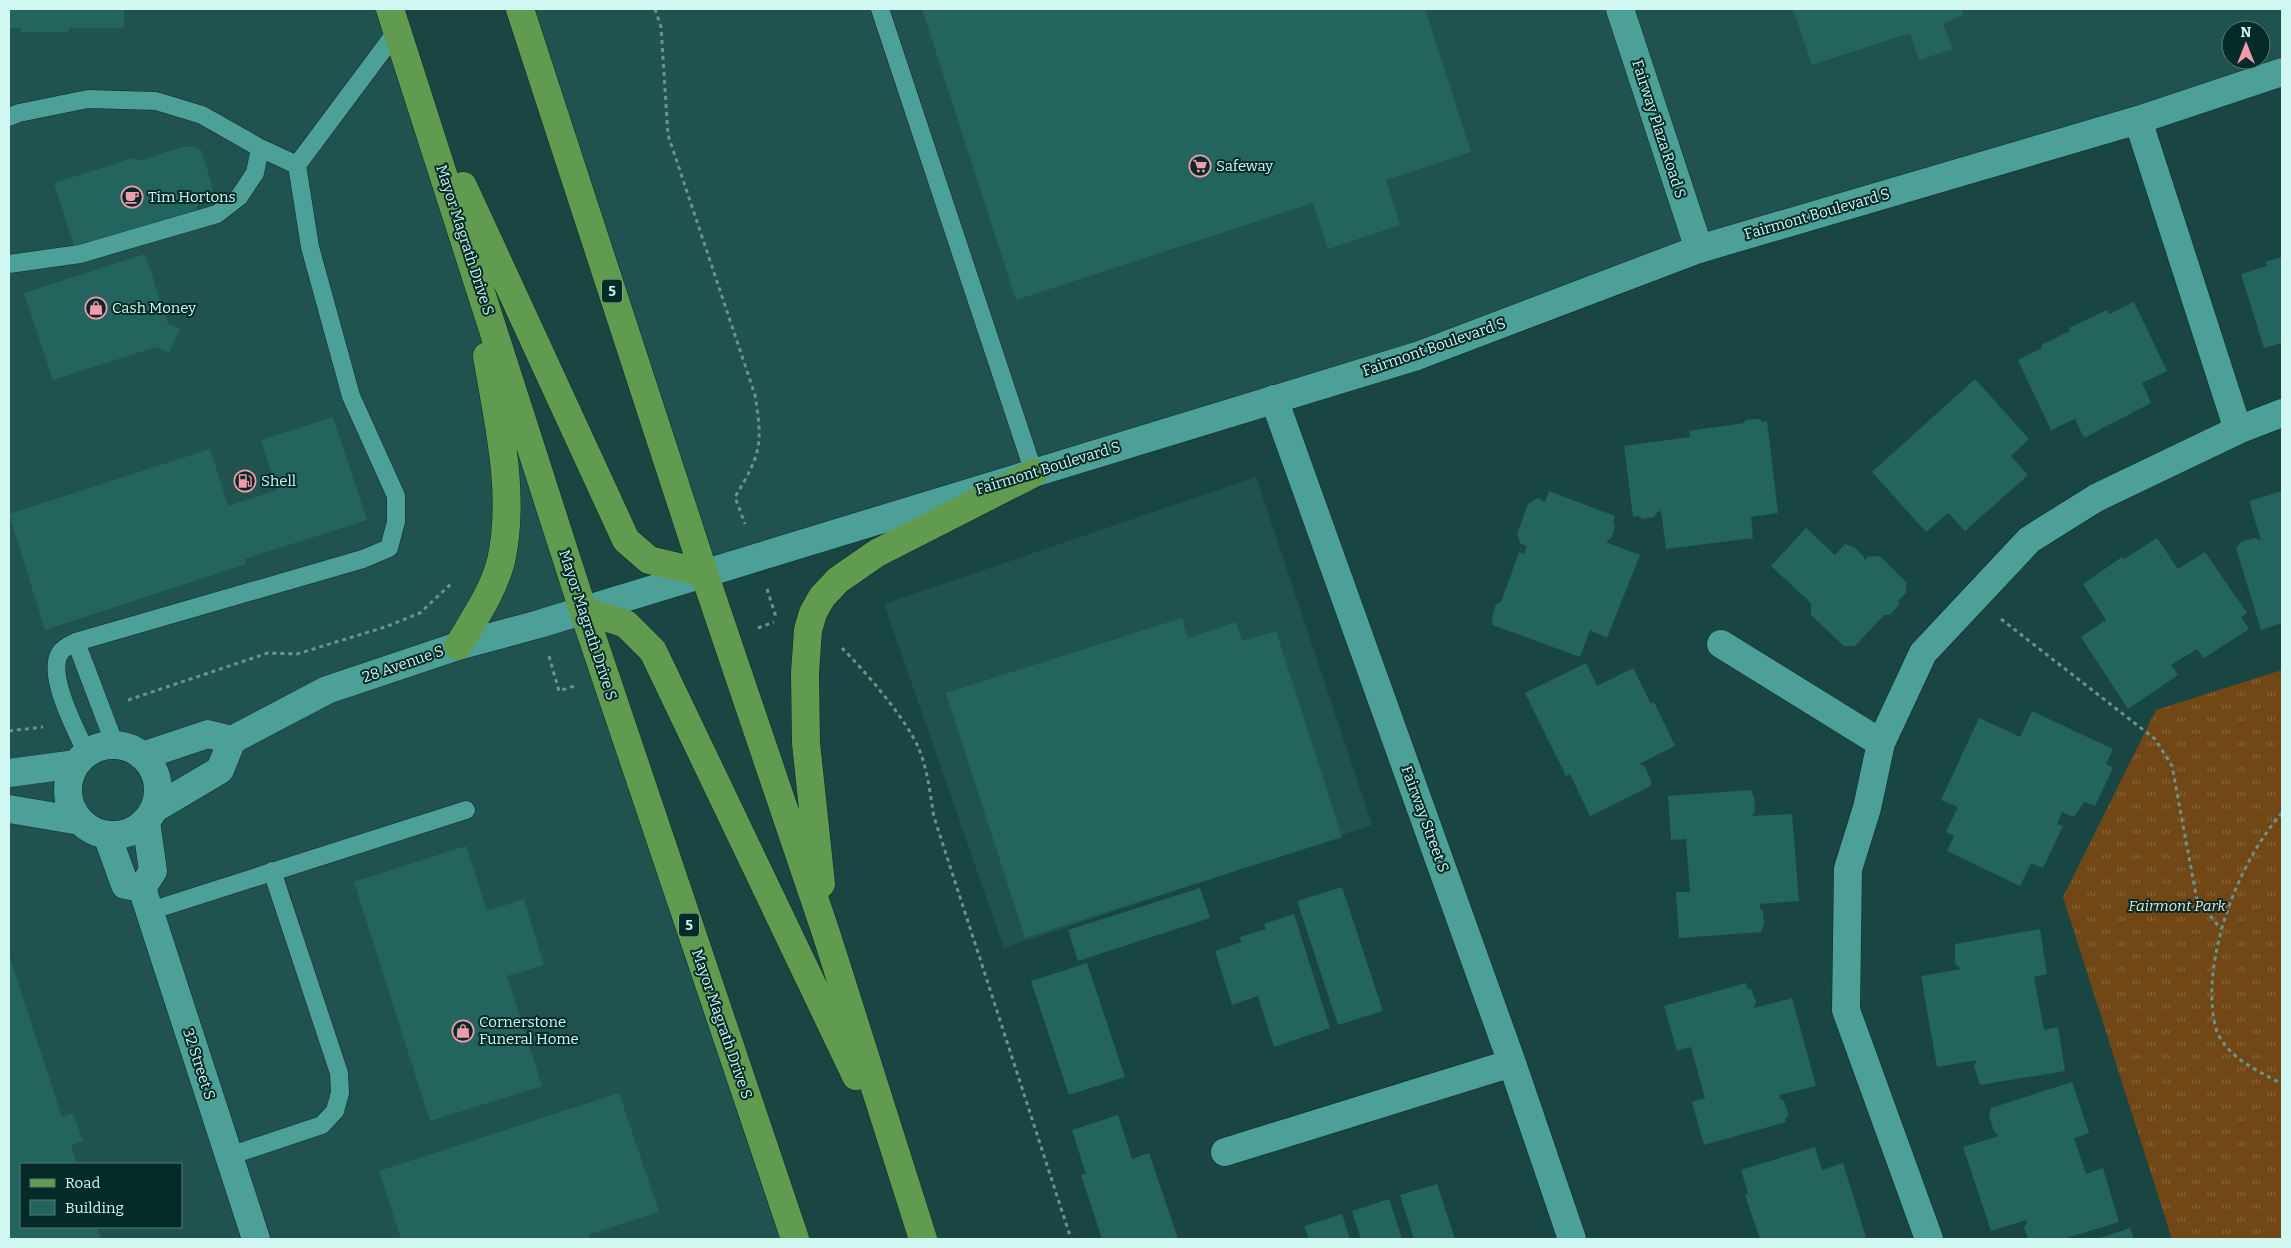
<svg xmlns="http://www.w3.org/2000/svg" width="2291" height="1248" viewBox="0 0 2291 1248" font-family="Bitter,serif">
	<defs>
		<pattern id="grass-tufts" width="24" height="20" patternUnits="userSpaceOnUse" patternTransform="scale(1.25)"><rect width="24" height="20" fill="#714815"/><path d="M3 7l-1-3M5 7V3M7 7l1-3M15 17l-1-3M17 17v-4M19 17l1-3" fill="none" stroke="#846338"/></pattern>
	</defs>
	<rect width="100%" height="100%" fill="#194642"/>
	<path fill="#20534f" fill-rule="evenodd" d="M9,9h381l402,1230h-783zM21,1164h160v63h-160z
		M520,9h1762v64l-1008,326 -570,174zM2231,30h30v30h-30z
		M1256,477l116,348 -368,123 -120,-344z"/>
	<path fill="url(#grass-tufts)" d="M2282,670v569h-110l-109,-342 93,-187z"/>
	<path fill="#23645f" d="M9,9h115v19h-55v4h-48v-4h-12z
		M922,9h503l46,143 -85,28 14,45 -72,24 -15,-46 -297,97z
		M1793,9h168l2,6 -20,9 10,25 -34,11 -9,-27 -98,32z
		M182,147h12l7,3 12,38 -2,7 -9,3 -7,13 -120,38 -21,-66 79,-25 6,3z
		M145,254l23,70 12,5 -11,24 -13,-6 -103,33 -29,-87z
		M2282,257v86l-18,5 -23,-74 26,-8 -2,-4z
		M2134,302l33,69 -25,12 9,20 -67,35 -9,-19 -24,11 -33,-70 24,-12 -1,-3 29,-14 -1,-3 38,-18 2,4z
		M1975,379l54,60 -18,17 17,19 -63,56 -17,-18 -22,19 -54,-60z
		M333,417l34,103 -122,39 1,5 -201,66 -36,-116 201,-65 18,57 49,-16 -16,-50z
		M1760,419l2,3 5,-1 11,92 -27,4 2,21 -87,11 -5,-38 -4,1 -3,5 -12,2 -4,-3 -5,1 -9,-71 66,-9 -1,-6 55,-8 2,-3z
		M1549,491l66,25 -2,5 2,4 -3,12 -6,5 34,13 -33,83 -17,-8 -10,27 -87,-32 -1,-8 4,-13 5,-2 18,-50 5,2 3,-8 -6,-2 -4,-10 11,-30 10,-6 7,4z
		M2282,491v132l-21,7 -25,-82 5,-6 13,-4 7,2 -12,-39z
		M1806,528l29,27 10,-11 10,4 9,9 1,4 2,-4 13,-1 26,26v11l-8,8 1,4 -9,10h-6l-29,31h-11l-33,-31v-12l-40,-37z
		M2157,538l21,31 27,-17 42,61 -6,4 8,12 -45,29 -7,-9 -26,16 7,10 -50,34 -47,-72 25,-17 -23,-36 39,-27 2,2z
		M1182,618l6,20 48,-16 6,19 34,-10 66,206 -317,101 -79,-245z
		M1586,663l11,23 36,-18 18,36 3,-2 21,44 -36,18 5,1 7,15v6l-61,30 -20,-42 -4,2 -41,-83z
		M2032,711l81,38 -7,15 7,4 -18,38 -11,-4 -10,15 -12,-5 -5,12 6,2 -20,42 -12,-5 -11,23 -73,-35 7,-15 -8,-4 12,-25 -17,-7 38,-82 41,19z
		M1751,790l3,7 1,13 -3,6 40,-2 7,87 -39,3v5l3,2 1,13 -3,8 -82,6 -3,-46h14l-4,-53 -15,1 -3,-44z
		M466,846l21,65 37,-12 20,66 -37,11 35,110 -112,35 -76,-239z
		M1342,887l41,124 -45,14 -41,-124z
		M1200,888l10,30 -132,43 -10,-31z
		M1294,914l36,114 -56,19 -16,-51 -26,9 -17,-54 26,-9 -1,-5 26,-8 -2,-5z
		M2040,929l7,45 -13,3 10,53 14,-3 7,44 -85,14 -6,-19 3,-6 -40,7 -16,-91 40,-7 -6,-5v-20z
		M9,955l53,162 11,-4 10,28 -12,4 6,19h-56v63h76l4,12h-92z
		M1087,963l38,114 -56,18 -38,-114z
		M1746,983l1,5 4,1 5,13 -2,6 38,-10 24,88 -37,9 1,4 4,2 5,14 -4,4 1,3 -82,23 -12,-43 13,-4 -14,-51 -14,4 -13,-45z
		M2072,1082l17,51 -15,5 12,36 17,-6 16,54 -56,17h-35l-4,-11 3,-5 -1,-3 -35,11 -28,-84 36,-11 -5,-5 -5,-15 2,-8z
		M619,1093l40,119 -69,22v5h-189l-22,-68z
		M1118,1115l14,44 17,-6 29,86h-76l-21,-64 5,-1 -14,-44z
		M1815,1147l7,23 21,-7 23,74 -8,2h-98l-15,-44 3,-2 -7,-23z
		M1437,1184l18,55h-41l-14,-44z
		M1389,1199l13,40h-41l-9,-28z
		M1342,1214l8,25h-41l-5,-13z
		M2130,1228l4,11h-37z"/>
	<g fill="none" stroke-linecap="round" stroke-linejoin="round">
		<g stroke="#0f2a27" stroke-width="19">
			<path id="service" d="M880,9l154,464
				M9,117l10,-4 69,-14 68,2 46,14 58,33 37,17
				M9,264l71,-10 137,-40 22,-17 16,-24 5,-25
				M76,642l39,103
				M87,754c-10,-22 -41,-79 -27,-101 4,-6 10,-8 16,-11l287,-83 26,-11 7,-26v-26l-45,-100 -41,-149 -13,-82 100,-134
				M150,911l316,-101
				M229,1156l93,-31 13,-14 5,-18 -1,-20 -67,-202"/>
		</g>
		<g stroke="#0f2a27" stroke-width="29">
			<path id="minor" d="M1620,9l79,240
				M2138,120l100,310
				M1274,399l238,664 60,176
				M1721,644l160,99
				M146,821l7,50 -11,17 114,351
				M107,835l18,50 17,3
				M1225,1152l287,-89
				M1929,1239l-83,-229 2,-141 19,-61 14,-65 42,-90 106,-113 67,-42 142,-68 44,-17"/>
		</g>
		<g stroke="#0f2a27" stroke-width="29">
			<path id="tertiary" d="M68 790a45 45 0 1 1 90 0a45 45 0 1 1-90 0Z
				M142,756l66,-22 24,6
				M9,773l67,-9
				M9,809l71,12
				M154,809l66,-39 12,-30 95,-50 131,-44 81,-22 878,-268 282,-107 439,-129 144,-48"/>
		</g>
		<g stroke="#0f2a27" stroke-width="29">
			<path id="primary" d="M390,9l193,601 212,629
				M520,9l184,564 122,360 97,306
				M463,186l163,354 23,20 55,13
				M583,610l43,14 27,27 203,425
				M458,646c16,-27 35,-54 43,-85 15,-67 -3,-139 -14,-205
				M821,884l-15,-141 -1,-70 3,-43 5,-17 9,-16 16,-17 39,-27 157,-80"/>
		</g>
		<path stroke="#69938f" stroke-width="3" stroke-dasharray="4 4" stroke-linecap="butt" d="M655,9l6,18 7,108 87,260c8,49 6,59 -20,102l10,27
			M767,589l9,28
			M2001,619l154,120 17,27 25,134 24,29
			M758,628l16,-6
			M842,648c23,23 65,72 77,101 9,22 11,45 15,68l137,422
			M549,656l10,35 15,-5
			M128,700l140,-47 29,1 88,-27 35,-14 33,-31
			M9,731l34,-4
			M2282,813c-41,46 -73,128 -70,190 1,10 2,24 7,33 14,25 40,35 63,48"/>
		<use href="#service" stroke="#4ca098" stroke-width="18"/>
		<use href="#minor" stroke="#4ca098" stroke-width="28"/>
		<use href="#tertiary" stroke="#4ca098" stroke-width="28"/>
		<use href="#primary" stroke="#619b50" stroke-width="28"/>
	</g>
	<defs>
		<g id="supermarket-ring" transform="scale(1.125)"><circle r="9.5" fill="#052b28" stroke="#f39aab" stroke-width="1.5"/><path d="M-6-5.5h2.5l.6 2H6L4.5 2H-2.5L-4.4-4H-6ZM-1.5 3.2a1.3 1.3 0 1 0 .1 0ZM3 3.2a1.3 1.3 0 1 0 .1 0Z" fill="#f39aab"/></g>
		<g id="cafe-ring" transform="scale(1.125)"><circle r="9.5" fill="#052b28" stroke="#f39aab" stroke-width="1.5"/><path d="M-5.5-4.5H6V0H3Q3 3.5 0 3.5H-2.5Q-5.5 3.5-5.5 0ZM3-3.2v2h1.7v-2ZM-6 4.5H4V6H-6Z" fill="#f39aab"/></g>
		<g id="shop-ring" transform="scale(1.125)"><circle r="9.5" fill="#052b28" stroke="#f39aab" stroke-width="1.5"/><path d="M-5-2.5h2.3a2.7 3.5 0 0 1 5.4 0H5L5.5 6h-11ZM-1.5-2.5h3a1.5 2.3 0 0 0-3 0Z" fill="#f39aab"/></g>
		<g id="fuel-ring" transform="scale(1.125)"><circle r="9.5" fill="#052b28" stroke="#f39aab" stroke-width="1.5"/><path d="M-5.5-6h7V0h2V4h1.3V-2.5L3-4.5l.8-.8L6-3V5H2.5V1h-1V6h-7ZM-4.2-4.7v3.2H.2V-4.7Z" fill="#f39aab"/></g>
	</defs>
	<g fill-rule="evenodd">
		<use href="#supermarket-ring" x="1200" y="166"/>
		<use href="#cafe-ring" x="132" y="197"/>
		<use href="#shop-ring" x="96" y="308"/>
		<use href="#fuel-ring" x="245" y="481"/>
		<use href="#shop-ring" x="463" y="1031"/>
	</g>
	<g text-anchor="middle" stroke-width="4" stroke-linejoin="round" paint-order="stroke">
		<g fill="#052b28" stroke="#93bab5" stroke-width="1">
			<rect x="602" y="279.5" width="20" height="23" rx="4"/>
			<rect x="679" y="913.5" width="20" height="23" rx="4"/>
		</g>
		<g font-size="14" font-weight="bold" fill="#d0f7f2">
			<text x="612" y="296">5</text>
			<text x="689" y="930">5</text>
		</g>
		<g font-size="15" fill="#d0f7f2" stroke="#052b28">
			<text transform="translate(1659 129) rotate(72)" y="5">Fairway Plaza Road S</text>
			<text transform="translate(1817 214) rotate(-16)" y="5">Fairmont Boulevard S</text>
			<text transform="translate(465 240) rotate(72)" y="5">Mayor Magrath Drive S</text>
			<text transform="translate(1434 347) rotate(-19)" y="5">Fairmont Boulevard S</text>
			<text transform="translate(1048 468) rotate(-17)" y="5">Fairmont Boulevard S</text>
			<text transform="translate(588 625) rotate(72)" y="5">Mayor Magrath Drive S</text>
			<text transform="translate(403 664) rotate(-19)" y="5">28 Avenue S</text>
			<text transform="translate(1425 819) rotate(70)" y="5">Fairway Street S</text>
			<text transform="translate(722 1024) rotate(71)" y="5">Mayor Magrath Drive S</text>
			<text transform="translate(199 1064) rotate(72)" y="5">32 Street S</text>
		</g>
		<g font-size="15" fill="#d0f7f2" stroke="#052b28" text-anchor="start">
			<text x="1216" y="171">Safeway</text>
			<text x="148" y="202">Tim Hortons</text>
			<text x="112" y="313">Cash Money</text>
			<text x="261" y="486">Shell</text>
			<text x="479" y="1027">Cornerstone<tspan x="479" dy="17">Funeral Home</tspan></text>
		</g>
		<g font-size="15" font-style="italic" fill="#f2e0cd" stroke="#052b28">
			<text x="2177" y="911">Fairmont Park</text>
		</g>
	</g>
	<rect width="2291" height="1248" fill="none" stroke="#d0f7f2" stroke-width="20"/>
	<rect x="20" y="1163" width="162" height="65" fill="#052b28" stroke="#567d79"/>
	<rect x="30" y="1179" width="25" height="8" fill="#619b50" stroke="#567d79"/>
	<text x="65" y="1188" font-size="15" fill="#d0f7f2">Road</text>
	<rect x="30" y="1200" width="25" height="15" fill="#23645f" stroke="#567d79"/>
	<text x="65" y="1213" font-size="15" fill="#d0f7f2">Building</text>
	<g transform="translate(2246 45)"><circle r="24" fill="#052b28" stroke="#567d79"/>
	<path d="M0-4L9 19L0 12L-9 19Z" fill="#f39aab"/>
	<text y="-8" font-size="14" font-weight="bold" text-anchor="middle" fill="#d0f7f2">N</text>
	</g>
</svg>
